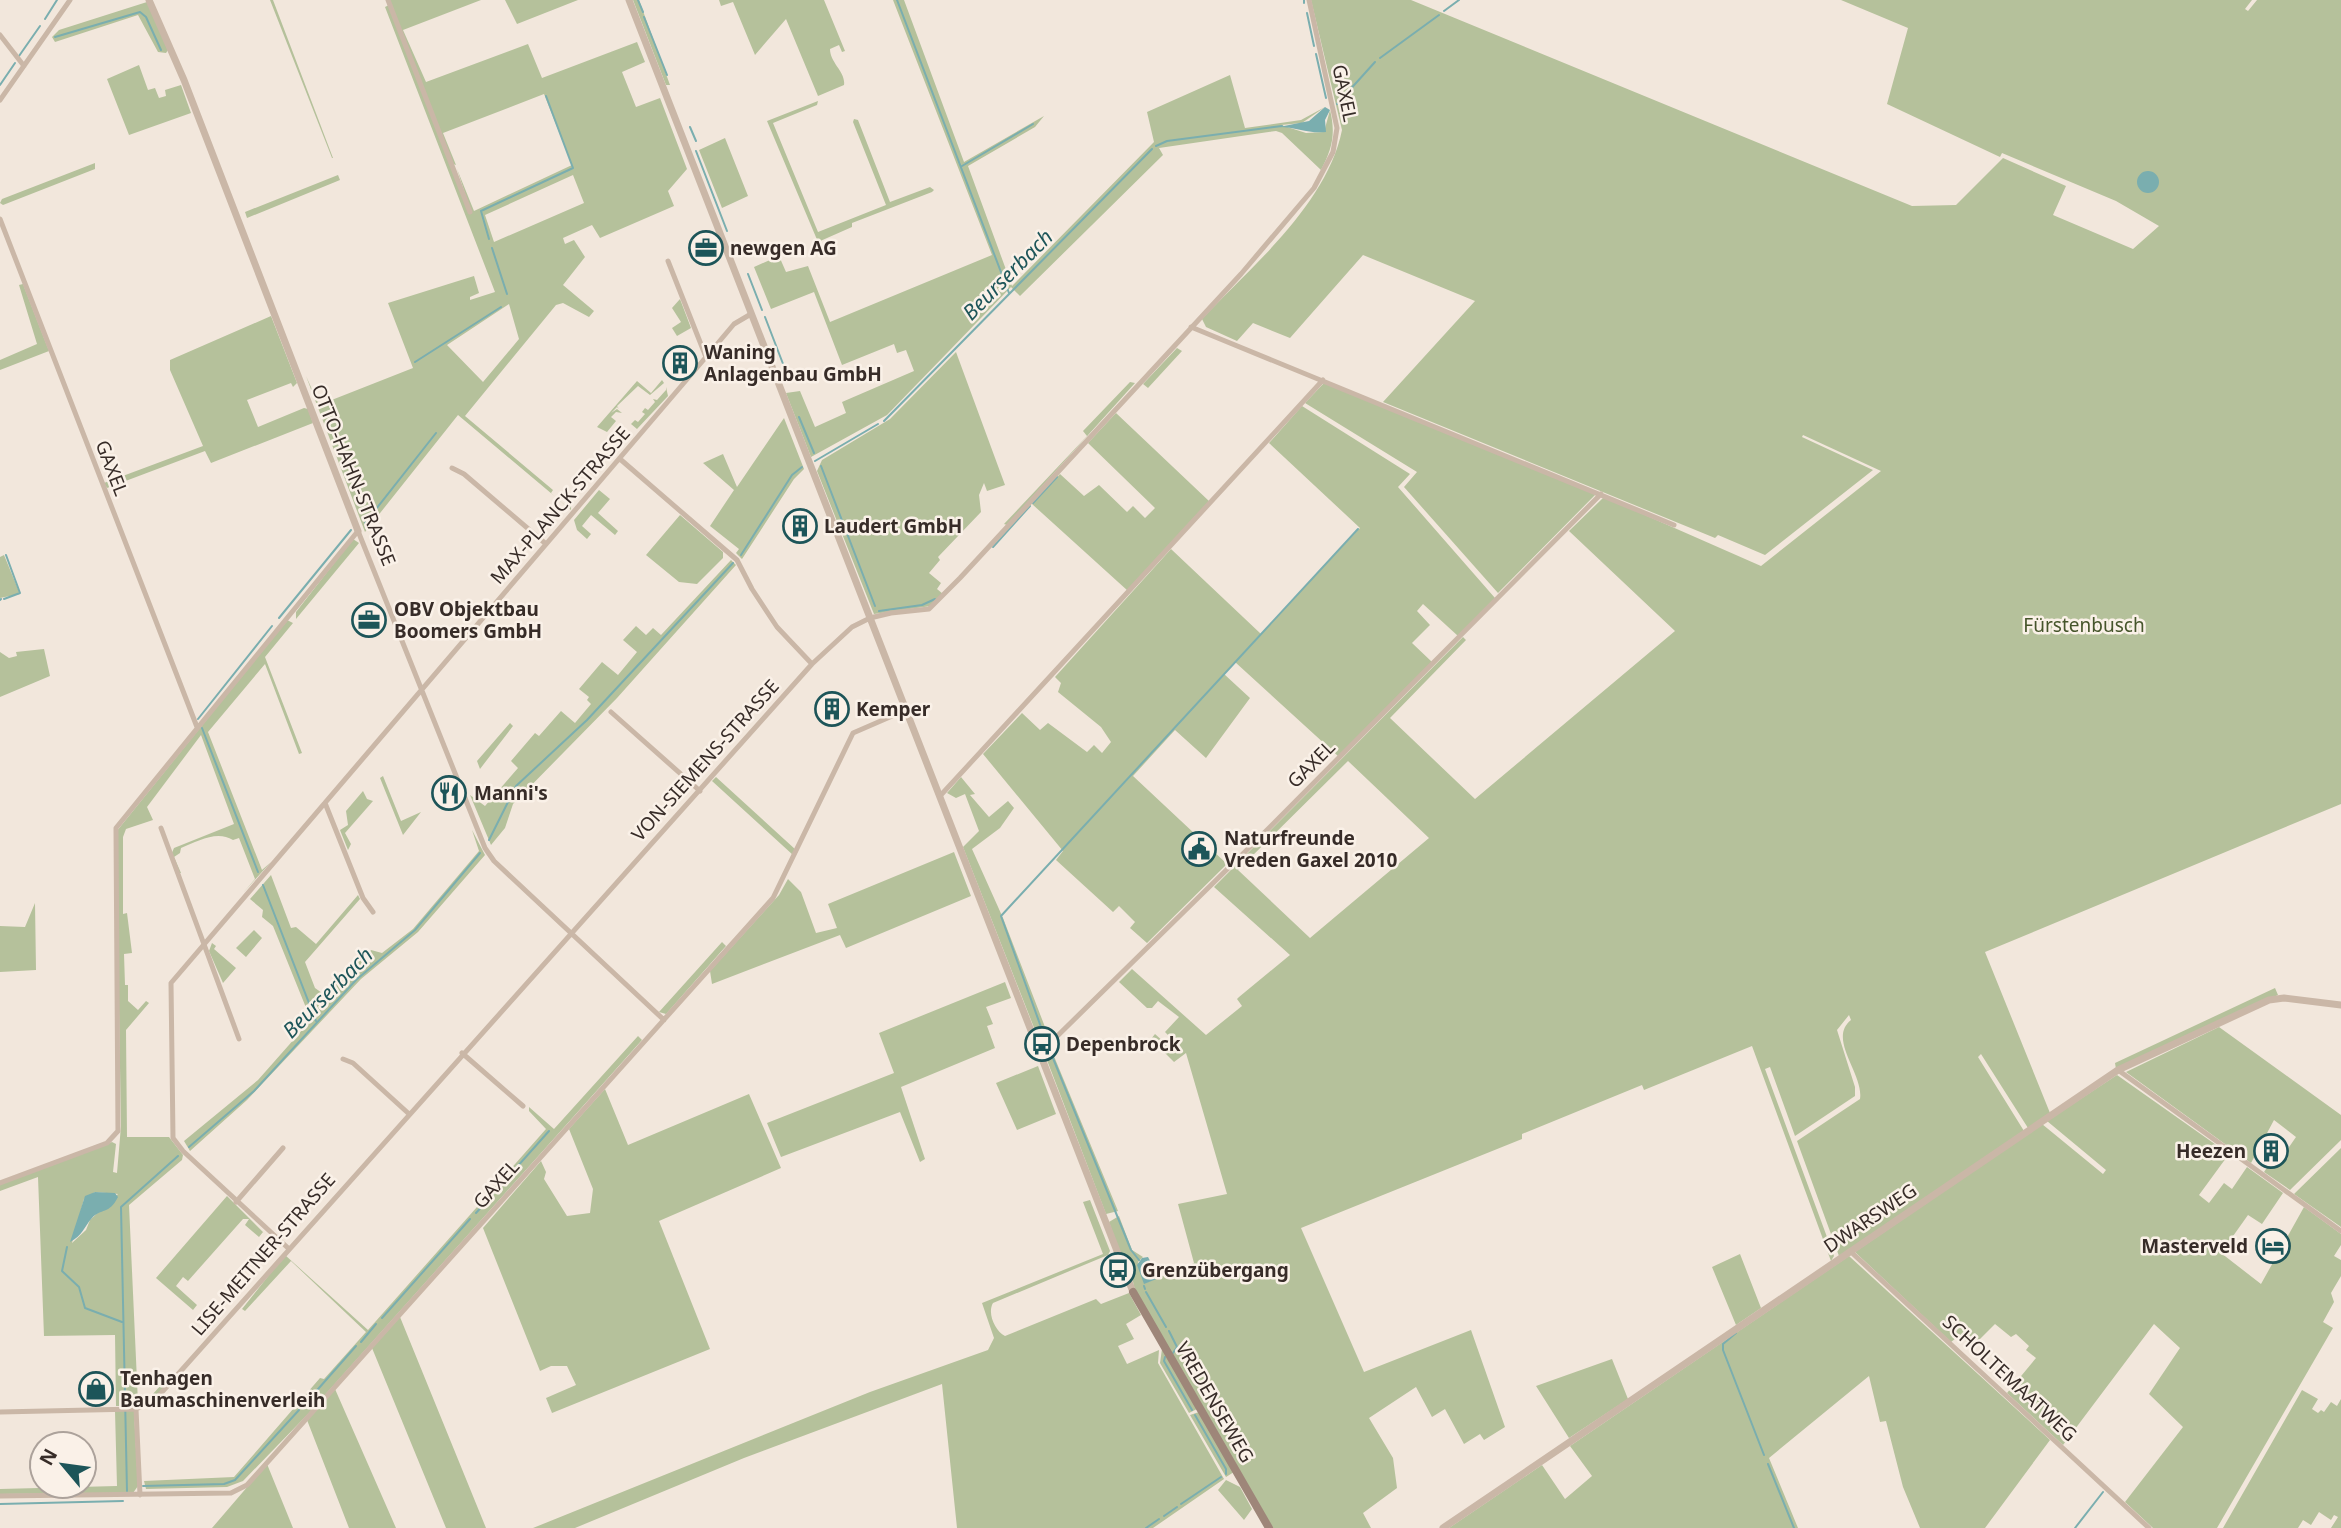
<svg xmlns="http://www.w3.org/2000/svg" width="2341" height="1528" viewBox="0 0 2341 1528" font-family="'Noto Sans',sans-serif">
	<rect width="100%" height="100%" fill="#f2e7dc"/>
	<path fill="#b5c19b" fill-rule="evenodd" d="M270,0h3l60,158h-1z
		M389,0h92l-78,30 23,52 102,-38 14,34 95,-36 8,20 -23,10 14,35 24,-9 27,71 -19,22 6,15 -74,32 -8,-13 -29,13 2,6 9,-4 11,17 -22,28 31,26 -5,6 -26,-14 -7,2 -91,111 88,74 -2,3 16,14 4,-1v4l-113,-95 -93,117 -59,-156 13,29 94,-37 -25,-65 86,-27 5,17 -9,4v3l25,-8 -110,-285 4,-2 80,207h2l-14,-43 17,42 98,-46 -28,-71 -101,39 13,32 -3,-1zM573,175l11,28 -90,39 -9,-27zM509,304l10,35 -36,43 -36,-37z
		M505,0h73l-61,24z
		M633,0h6l31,85h-4z
		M719,0h105l21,51 -3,1 -3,-7 -9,4c0,14 16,23 14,36l-26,11 -32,-77 -31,36 -22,-53 -12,4z
		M893,0h11l60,162 80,-46 -9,11 -67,39 44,120 142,-144 -7,-30 83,-37 15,53 56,-8 24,-13 -23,16 -21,2 25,8 18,-1 6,-22c6,24 2,39 -9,60l-39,-37 -6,-2 -117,17 4,7 -143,141 -9,-9 -124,128 -76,42 -25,-64 14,-2 15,36 31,-14 -4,-11 72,-31 -8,-21 -9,3 -3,-9 -52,21 -28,-73 -43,17 -17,-42 25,-11 7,16 22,-6 22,56 162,-67z
		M1311,0h100l501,206 44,-1 47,-47 63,28 -13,29 80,34 26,-23 -43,-25 -114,-48 -2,4 -113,-53 21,-76 -67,-28h411l-7,9 3,2 9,-11h84v804l-356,148 65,161 -22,15 -47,-74 -3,3 46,74 -185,125 -42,-115 63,-42c4,-25 -33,-60 -9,-79l-2,-5 -12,15 18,57v9l-60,40 -25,-69 -5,2 69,187 -3,5 -79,-215 -108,44 -2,-5 -120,49v5l-221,89 63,144 107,-42 34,97 -21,13 -4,-6 -16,10 -19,-35 -13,8 -16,-30 -47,31 24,40 4,30 -34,25 8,15h-98l-138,-237 -6,-28 -5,1 -15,-42 10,-6 13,34 11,7 -5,5 7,21 49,-20 -16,-59 49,-10 -41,-141 -12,9 -23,-23 4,-5 10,9 5,-6 -5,-5 14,-15 -21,-16 -6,7h-5l-28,-26 13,-13 74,66 36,-29 -5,-7 2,-2 51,-42 -76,-68 249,-250 3,3 -76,78 85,81 200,-168 -106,-100 35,-34 157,69 120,-95 -78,-36 -1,2 71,33 -108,85 -47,-20 -3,3 -332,-136 92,-101 -112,-46 -73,83 -37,-15 -16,18 -31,-14 -4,-8c50,-53 125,-115 140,-189zM1348,761l81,77 -119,100 -72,-68z
		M147,2l21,48 -2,3 -8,-1 -20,-37 -83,27 -3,-5 7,-7z
		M139,65l9,25 7,-2 4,10 7,-2 -1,-6 16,-5 10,28 -62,22 -22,-56z
		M818,101l-1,4 -44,18 45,109 68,-27 -33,-83 1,-3 4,1 32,82 40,-15 4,3 -2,2 -80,31v4l-34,15 -51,-121z
		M725,138l23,58 -26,12 -23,-58z
		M95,163v6l-92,36 -3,-2 2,-4z
		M338,175l2,5 -93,38 -2,-6z
		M23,284l26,67 -49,19v-10l37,-16 -18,-59z
		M680,299l11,29 -14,8 -5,-8 9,-6 -9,-14z
		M271,316l26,67 -4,4 -2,-4 -44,17 11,27 46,-19 4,1 5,14 -102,40 -6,-12 -98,37 -3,-5 99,-37 -33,-76v-10z
		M1177,348l5,3 -34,37 -5,-4z
		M956,352l49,133 -18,6 -3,-8 -5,12 2,17 -43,45 2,3 -11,13 12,10 -4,6 6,5 -12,12 -57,8 -57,-143 5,-11 68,-41z
		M662,380l2,3 -14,12 -12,-9 -21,20 2,3 -2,-2 -6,6 6,-4 5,4 -6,-1 -5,5 5,4 -9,11 -10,-5 40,-46 14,12z
		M1130,382l5,1 -128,142 -3,-1 83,-88 -4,-5z
		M1324,383l272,111 -98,99 -94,-106 13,-15 -112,-69z
		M666,387l2,9 -31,33 -6,-5 4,-4 3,2 7,-8 -3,-2 3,-4 3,2 7,-8 -2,-3 4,1 9,-10z
		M1302,406l108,68 -12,13 97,111 -37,38 -35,-32 -6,7 13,14 -18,18 20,19 -94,94 -103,-94 -11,12 26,24 -44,60 -31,-28 -42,46 94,88 -80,79 -17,-15 5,-6 -16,-16 -6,6 -57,-52 7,-9 -80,-97 39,-41 18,17 8,-7 39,29 7,-7 8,8 9,-11 -10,-15 -43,-35 3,-9 -6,-6 116,-128 90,85 99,-106 -91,-85z
		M1116,413l94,89 -82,89 -96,-87 28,-30 24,22 15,-11 28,27 6,-6 12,12 10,-10 -67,-65z
		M784,418l20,51 -10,10 -52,80 -6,-6 3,-4 -29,-23 24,-36 -31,-27 20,-9 14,33z
		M599,490l11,9 -12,14 20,18 -3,4 -24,-20 -9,11 9,8 -4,5 -10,-9 -3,-10z
		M680,515l43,37v6l-26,26 -18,-2 -33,-27z
		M353,539l6,4 -63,76v-7z
		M4,555l16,39 -20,4v-41z
		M731,560l5,5 -119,133 -104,106 -8,24 -14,17 -21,-50 15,11 33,-38 -7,-7 24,-28 4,3 22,-25 14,12 16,-19 -4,-4 2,-3 -10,-8 23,-27 16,13 19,-23 -14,-12 13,-14 10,9 7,-7 8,7z
		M287,620l6,3 -28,34 37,96 -3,1 -34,-90 -57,68 54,138 9,-8 -28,31 12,-14 -16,-41 -6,2c-16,-10 -35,1 -52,8l-1,5 -6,4 7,16h-3l-7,-18 3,-7 60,-24 -33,-89 -54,72 6,13 -27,9 -3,8v77l4,-1 5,40 -8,1 1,31h3v16l10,9 8,-9 3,2 -23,27 1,107h42l14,18 -1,5 -53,45 9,198 14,-8 18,-20c-5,13 -22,36 -39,31 -3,-1 -5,-3 -8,-3l-1,3h-6l-1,-71 -71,1 -6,-159 -38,14v-7l112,-42 4,2 -3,28 4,1 4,-47 -5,-294zM95,1192l23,2 -28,26 -4,10 -14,13 12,-44z
		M44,649l6,27 -50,21v-45l9,6 8,-2 -1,-4z
		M510,723l3,3 -33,43 -3,-8z
		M383,776l18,45 20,-9 -18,23 -23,-57z
		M716,777l80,73 -3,5 -81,-74z
		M961,777l14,17 -5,1 19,22 19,-16 6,7 -14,20 -28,21 31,69 47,122 -8,8 -79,-201 16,-16 -14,-37 -9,4 -9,-5z
		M363,791l4,8 6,2 -28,32 6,11 -3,6 -8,-20 8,-5 -2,-14z
		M472,830l13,25 -67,77 -57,47 -114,121 -57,51 -6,-10 74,-61 53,-60 -38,-94 -11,-9 1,-7 -13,-11 21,-24 20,53 5,-1 20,17 42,-49 2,4 -55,63 10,26 7,5 21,-16 17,-20 3,3 8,-10 11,3 31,-24 66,-78z
		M954,852l17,44 -125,52 -6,-13 -128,49 -2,-13 69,-76 9,-16 13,13 15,41 21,-5 -9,-24z
		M35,903l1,67 -36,2v-46l25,1z
		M254,930l8,8 -16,19 -10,-9z
		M722,942l4,4 -60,68 -7,-2z
		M212,943l4,3 -2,3 22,19 -13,15 -14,-32z
		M1005,982l6,16 -25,9 7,17 -6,2 8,22 -94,39 24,72 -5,3 -20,-50 -119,45 -14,-34 127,-50 -15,-40z
		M2275,988l3,7 -162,74 -1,-6z
		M2219,1027l122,88v25l-51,50 -26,-18 11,-16 5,4 16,-23 -22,-17 -23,43 -125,-91z
		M638,1036l4,4 -335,375 -64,66 -16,6 -81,2 -2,-8 90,-4 86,-99 4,1 42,-47 -75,-71 -46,50 -3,-2 43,-54 83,75 178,-201 -17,-18v-4l25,22z
		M1051,1049l67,162 -12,3 -61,-159z
		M1038,1066l18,48 -39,16 -21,-47z
		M2117,1075l112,79 -30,41 10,8 15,-20 8,6 15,-22 36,26 -21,31 -14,-9 -27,38 40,31 43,-77 37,27v11l-7,11 7,4v16l-10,17 3,9 -11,20 10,6 -116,200h-64l-28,-26 58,-75 -34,-33 31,-46 -26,-24 -91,121 -56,-52 29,-35 -10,-8 3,-4 -13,-12 -5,3 -16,-13 -20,20h-6l-9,-9 -9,7 -96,-90 187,-128 61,50 3,-4 -59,-49z
		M605,1089l23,56 121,-51 32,74 -122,53 51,128 -158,64 -6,-15 30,-13 -9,-19h-16l-11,5 -57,-143 58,-67 5,11 -2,7 23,37 23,-3 3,-24 -24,-60z
		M2341,1148v79l-47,-33z
		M227,1196l38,38 -2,-2 -4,5 -14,-12 4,-6h-6l-55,62 -5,-4 -7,9 21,19 -4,5 -37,-32z
		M1090,1200l20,51 -2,4 -115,48c-6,10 2,28 12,33l91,-37 5,5 28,-11 12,22 -15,9 8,15 -16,7 9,18 32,-14 -1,13 66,116 -71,49h-196l-15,-144 -198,74 -169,70h-42l337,-136 118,-42 6,-12 -12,-35 121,-49 -20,-52z
		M1740,1254l21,54 -25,17 -24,-58z
		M1849,1256l201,184 -65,88h-65l-17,-41 -17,-66 -6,1 -11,-46 -100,82 29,70h-349l93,-63 23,34 27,-23 -22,-30z
		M400,1317l86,211h-40l-74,-180z
		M1162,1349l35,60 -8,4 -29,-50z
		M1612,1359l16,40 -59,39 -33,-52z
		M335,1389l61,139h-47l-42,-108z
		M2302,1390l16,9 -6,10 6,4 3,-3 3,2 7,-10 6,4 4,-7v129h-10l7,-11 -4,-2 -3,5 -12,-8 -8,13 -8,-5 -5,8h-75z
		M115,1411h19l4,75 -5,7 -133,1v-5l117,-3z
		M1199,1412l35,60 -8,5 -36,-62z
		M267,1464l26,64h-81z
		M1226,1480l14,7 12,22 -8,11 -26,-30z"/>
	<path fill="#7aaeaf" d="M1325,107l5,3 -5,10 1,12c-17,2 -30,-5 -47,-5l30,-6z
		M2137 182a11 11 0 1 1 22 0a11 11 0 1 1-22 0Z
		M95,1192l20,1 3,4c-9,18 -17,11 -26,21 -8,9 -10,18 -22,24l15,-46z
		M1148,1257l11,21 -15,6 -7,-19 5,-7z"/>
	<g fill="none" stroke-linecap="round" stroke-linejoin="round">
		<path stroke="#7aaeaf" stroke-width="2" d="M638,0l5,12
			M897,0l112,293
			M1304,0v3
			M1444,11l15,-11
			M1307,13l7,33
			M644,17l23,58
			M45,19l12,-19
			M55,37l85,-25 6,5 15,33
			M1316,54l10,44
			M19,56l21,-30
			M1380,58l59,-43
			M0,85l15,-22
			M1337,104l38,-42
			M690,127l6,14
			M1156,146l11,-5 115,-15
			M696,151l31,80
			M962,166l71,-42
			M489,239l-8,-28 92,-43 -27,-72
			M492,248l15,46
			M748,274l14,36
			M765,317l25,65
			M415,362l86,-55
			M799,417l15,36
			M884,421l268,-272
			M815,461l63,-37
			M821,466l54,140
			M1033,503l24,-26
			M365,523l71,-90
			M993,547l37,-41
			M741,555l51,-80 10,-8
			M4,599l16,-6 -14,-38
			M0,600l1,-1
			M879,611l43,-6 13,-6
			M279,618l72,-88
			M198,719l74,-93
			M202,728l56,144
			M489,840l27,-54 71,-66 146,-157
			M263,885l53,136
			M189,1147l65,-56 102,-111 59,-50 65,-77
			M476,1213l73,-82
			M67,1247l-5,24 17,16 6,21 37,14
			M1139,1260l-8,-10 -85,-209 -45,-125 357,-387
			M1144,1286l1,3
			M1146,1292l20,35
			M382,1318l88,-99
			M1169,1331l8,16 -4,6
			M1736,1333l-13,11v6l41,105
			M361,1342l15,-18
			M1165,1357l-1,4 28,49
			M304,1405l52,-59
			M1195,1415l31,54v5
			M1768,1464l26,64
			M143,1486l81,-2 11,-4 64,-70
			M127,1491l-6,-284 57,-51
			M0,1504l123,-3
			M1181,1504l40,-27
			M1164,1516l13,-9
			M1146,1528l13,-9
			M2075,1528l28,-36"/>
		<path stroke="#cab7a7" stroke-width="5" d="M388,0l82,212
			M0,35l24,31
			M0,100l70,-100
			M0,219l197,508
			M668,261l38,96
			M1191,327l483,198
			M620,459l117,101 15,29 25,38 35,37
			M452,468l12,6 82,70
			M611,712l89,79
			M940,796l383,-416
			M325,803l38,95 10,14
			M161,828l78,211
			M462,1053l61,53
			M1040,1053l220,-216 341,-343
			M343,1059l10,4 55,50
			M2118,1070l223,161
			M0,1183l107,-40 11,-12 -2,-303 242,-297 127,317 9,13 170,159
			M236,1202l47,-54
			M288,1248l-105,-97 -10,-13 -2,-155 547,-640 16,-19 17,-10
			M1850,1251l299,277
			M136,1409l4,86
			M0,1412l136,-3 18,-8 658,-737 40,-37 18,-9 21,-5 38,-4 31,-31 281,-304 73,-86 19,-36 4,-24 -28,-128
			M0,1496l231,-3 16,-8 526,-587 80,-165 53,-23"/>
		<path stroke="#cab7a7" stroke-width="7" d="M149,0l35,80 174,451
			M629,0l504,1292
			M1443,1528l675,-458 151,-70 15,-2 57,7"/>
		<path stroke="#9e8679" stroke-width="8" d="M1133,1292l136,236"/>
	</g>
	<defs>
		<g id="office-ring" transform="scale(1.75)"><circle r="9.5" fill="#faf1e8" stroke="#1d5559" stroke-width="1.5"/><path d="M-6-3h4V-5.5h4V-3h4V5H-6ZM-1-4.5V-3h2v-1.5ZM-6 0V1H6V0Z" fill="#1d5559"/></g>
		<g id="building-ring" transform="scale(1.75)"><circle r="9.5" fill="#faf1e8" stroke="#1d5559" stroke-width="1.5"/><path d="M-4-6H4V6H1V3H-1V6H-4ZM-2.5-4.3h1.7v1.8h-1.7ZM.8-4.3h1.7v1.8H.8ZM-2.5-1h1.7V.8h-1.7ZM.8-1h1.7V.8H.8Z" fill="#1d5559"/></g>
		<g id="restaurant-ring" transform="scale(1.75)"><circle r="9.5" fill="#faf1e8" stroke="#1d5559" stroke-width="1.5"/><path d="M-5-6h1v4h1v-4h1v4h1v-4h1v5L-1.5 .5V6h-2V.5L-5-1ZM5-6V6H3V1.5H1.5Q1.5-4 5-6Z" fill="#1d5559"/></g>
		<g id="civic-ring" transform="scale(1.75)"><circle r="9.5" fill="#faf1e8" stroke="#1d5559" stroke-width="1.5"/><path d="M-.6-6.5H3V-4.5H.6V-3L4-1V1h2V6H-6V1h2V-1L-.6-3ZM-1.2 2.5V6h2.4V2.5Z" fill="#1d5559"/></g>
		<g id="bus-ring" transform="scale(1.75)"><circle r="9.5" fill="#faf1e8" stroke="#1d5559" stroke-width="1.5"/><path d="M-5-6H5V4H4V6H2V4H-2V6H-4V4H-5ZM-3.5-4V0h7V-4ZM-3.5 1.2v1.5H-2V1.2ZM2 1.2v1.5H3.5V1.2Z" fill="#1d5559"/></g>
		<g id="hotel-ring" transform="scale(1.75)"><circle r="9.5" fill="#faf1e8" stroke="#1d5559" stroke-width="1.5"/><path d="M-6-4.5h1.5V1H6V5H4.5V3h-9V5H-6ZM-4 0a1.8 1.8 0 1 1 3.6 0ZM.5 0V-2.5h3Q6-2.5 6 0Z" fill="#1d5559"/></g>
		<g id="shop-ring" transform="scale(1.75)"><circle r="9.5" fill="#faf1e8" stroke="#1d5559" stroke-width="1.5"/><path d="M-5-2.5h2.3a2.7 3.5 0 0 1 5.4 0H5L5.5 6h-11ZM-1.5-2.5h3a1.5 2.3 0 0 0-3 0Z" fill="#1d5559"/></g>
	</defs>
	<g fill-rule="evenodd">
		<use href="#office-ring" x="706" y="248"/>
		<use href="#building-ring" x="680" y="363"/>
		<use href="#building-ring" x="800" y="526"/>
		<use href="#office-ring" x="369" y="620"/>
		<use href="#building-ring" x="832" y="709"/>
		<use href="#restaurant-ring" x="449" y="793"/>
		<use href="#civic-ring" x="1199" y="849"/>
		<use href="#bus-ring" x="1042" y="1044"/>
		<use href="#building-ring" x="2271" y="1151"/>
		<use href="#hotel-ring" x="2273" y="1246"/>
		<use href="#bus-ring" x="1118" y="1270"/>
		<use href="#shop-ring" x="96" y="1389"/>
	</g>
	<g text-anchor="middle" stroke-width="5" stroke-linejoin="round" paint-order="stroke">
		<g font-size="19" fill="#372c28" stroke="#faf1e8">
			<text transform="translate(1345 93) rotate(78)" y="7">GAXEL</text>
			<text transform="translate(112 468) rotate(69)" y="7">GAXEL</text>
			<text transform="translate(354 475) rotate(68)" y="7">OTTO-HAHN-STRASSE</text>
			<text transform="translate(560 505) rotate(-49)" y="7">MAX-PLANCK-STRASSE</text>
			<text transform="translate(705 760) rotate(-48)" y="7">VON-SIEMENS-STRASSE</text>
			<text transform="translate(1311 764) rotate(-45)" y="7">GAXEL</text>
			<text transform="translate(496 1184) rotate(-48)" y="7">GAXEL</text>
			<text transform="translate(1870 1218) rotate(-34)" y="7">DWARSWEG</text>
			<text transform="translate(263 1254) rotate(-49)" y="7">LISE-MEITNER-STRASSE</text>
			<text transform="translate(2010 1378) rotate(43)" y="7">SCHOLTEMAATWEG</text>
			<text transform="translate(1215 1402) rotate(60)" y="7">VREDENSEWEG</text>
		</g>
		<g font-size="19" font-weight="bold" fill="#372c28" stroke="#faf1e8" text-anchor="start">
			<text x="730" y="255">newgen AG</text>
			<text x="704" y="359">Waning<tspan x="704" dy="22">Anlagenbau GmbH</tspan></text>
			<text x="824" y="533">Laudert GmbH</text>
			<text x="394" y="616">OBV Objektbau<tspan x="394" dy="22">Boomers GmbH</tspan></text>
			<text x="856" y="716">Kemper</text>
			<text x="474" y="800">Manni's</text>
			<text x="1224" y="845">Naturfreunde<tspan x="1224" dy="22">Vreden Gaxel 2010</tspan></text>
			<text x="1066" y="1051">Depenbrock</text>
			<text x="2246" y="1158" text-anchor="end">Heezen</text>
			<text x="2248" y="1253" text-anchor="end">Masterveld</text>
			<text x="1142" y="1277">Grenzübergang</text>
			<text x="120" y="1385">Tenhagen<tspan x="120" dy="22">Baumaschinenverleih</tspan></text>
		</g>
		<g font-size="19" fill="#46552b" stroke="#faf1e8">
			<text x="2084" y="632">Fürstenbusch</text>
		</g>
		<g font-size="21" font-style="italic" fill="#1d5559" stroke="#faf1e8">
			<text transform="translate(1008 275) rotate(-45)" y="7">Beurserbach</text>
			<text transform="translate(328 993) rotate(-45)" y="7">Beurserbach</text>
		</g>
	</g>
	<g transform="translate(63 1465) rotate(299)"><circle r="33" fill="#faf1e8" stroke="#aca29b" stroke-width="2"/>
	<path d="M0-5L12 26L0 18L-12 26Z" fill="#1d5559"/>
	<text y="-10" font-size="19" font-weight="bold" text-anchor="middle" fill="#372c28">N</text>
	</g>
</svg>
